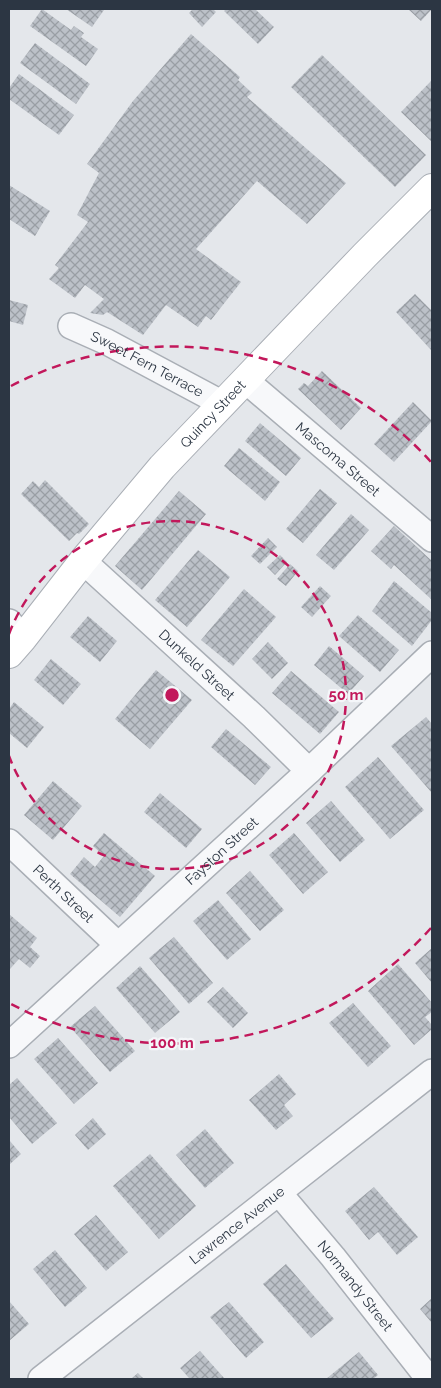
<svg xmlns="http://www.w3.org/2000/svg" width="441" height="1388" viewBox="0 0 441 1388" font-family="Raleway,sans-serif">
	<defs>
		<pattern id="building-cross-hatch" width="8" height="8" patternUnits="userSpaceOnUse" patternTransform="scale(1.25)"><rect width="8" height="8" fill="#bcc1c8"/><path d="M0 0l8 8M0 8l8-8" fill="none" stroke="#999ea4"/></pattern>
	</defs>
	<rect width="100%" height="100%" fill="#e4e7eb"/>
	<path fill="url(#building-cross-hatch)" d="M42,9l29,21 3,-4 10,7 -3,4 17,12 -12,17 -56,-40z
		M66,9h36l2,1 -12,17z
		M193,9h20l3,3 -14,15 -13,-14z
		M226,9h29l19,18 -16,17 -34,-33z
		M408,9h24l-11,12z
		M191,34l49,43 -2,3 14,13 -5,4 99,86 -39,41 -50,-43 -61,68 45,33 -30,38 -5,-4 -8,11 -32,-22 -23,30 -36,-23 -4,3 -13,-2 14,-14 -19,-14 -10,13 -26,-19 10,-11 -4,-3 33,-43 -11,-7 22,-42 -12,-9 46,-63z
		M35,43l55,41 -14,20 -56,-41z
		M322,55l104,100 -31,32 -104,-100z
		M19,74l55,41 -15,20 -50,-36v-11z
		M432,80v62l-31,-30z
		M9,185l41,26 -15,25 -26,-17z
		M415,294l17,17v40l-36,-39z
		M9,300l19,5 -5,20 -14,-4z
		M322,371l39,37 -20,22 -43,-41 6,-6 4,3z
		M413,402l19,19 -38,41 -20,-18z
		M260,423l41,35 -15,18 -41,-35z
		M239,448l41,34 -15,19 -41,-35z
		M45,480l44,44 -10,10 -2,-1 -8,8 -48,-47 12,-13 6,6z
		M320,489l17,14 -34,40 -17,-14z
		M179,491l27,23 -64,76 -27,-24z
		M351,514l18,16 -35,40 -18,-15z
		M394,526l38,35v39l-38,-35 -3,4 -20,-18z
		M268,538l9,9 -17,17 -9,-8z
		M198,550l32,27 -43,50 -32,-27z
		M280,555l7,7 -12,13 -8,-8z
		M290,564l8,7 -12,15 -9,-7z
		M394,581l38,32v7l-20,26 -40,-35z
		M320,586l11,10 -19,21 -11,-10z
		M244,589l32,28 -43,49 -32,-26z
		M358,615l41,35 -19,22 -41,-36z
		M88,616l29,25 -17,21 -30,-25z
		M268,642l20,21 -16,16 -20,-20z
		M329,646l35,30 -16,18 -34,-29z
		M51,659l30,25 -18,21 -29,-25z
		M156,670l36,30 -42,49 -35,-30z
		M291,671l48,41 -19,22 -48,-41z
		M14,702l30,25 -17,21 -18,-15v-24z
		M426,717l6,7v69l-41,-47z
		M226,729l45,38 -16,18 -44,-38z
		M378,757l46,53 -34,29 -45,-52z
		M53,781l29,25 -29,34 -29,-25z
		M160,793l42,36 -16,19 -42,-36z
		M331,801l34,39 -25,22 -34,-39z
		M104,833l51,43 -35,41 -50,-43 14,-17 11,10 9,-11 -11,-10z
		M294,833l34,39 -25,22 -34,-39z
		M250,871l34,39 -24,21 -34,-38z
		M218,900l33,39 -24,21 -34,-39z
		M9,914l28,24 -7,9 10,9 -10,12 -11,-9 -10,11z
		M174,937l39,46 -24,21 -40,-46z
		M432,948v35l-17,-20z
		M398,964l34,39v9l-7,5 7,8v4l-18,16 -46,-54z
		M140,966l40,46 -25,21 -39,-45z
		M223,987l25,26 -15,15 -26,-26z
		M353,1003l38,43 -23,21 -39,-44z
		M95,1006l40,45 -25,21 -40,-45z
		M58,1038l40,45 -24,21 -40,-45z
		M279,1074l17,20 -12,11 9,11 -17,14 -27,-30z
		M17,1078l40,45 -25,21 -23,-27v-32z
		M93,1118l13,16 -18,16 -13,-15z
		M205,1129l29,34 -29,25 -29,-33z
		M9,1140l12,14 -12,11z
		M150,1154l46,52 -37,33 -46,-53z
		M374,1187l44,50 -21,18 -19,-23 -9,8 -24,-29z
		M96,1215l32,37 -22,19 -32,-37z
		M55,1250l32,38 -22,19 -32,-38z
		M286,1264l48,55 -23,19 -48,-54z
		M432,1298v25l-12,-14z
		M9,1301l20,23 -20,17z
		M229,1302l35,40 -18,16 -36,-41z
		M200,1351l25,28h-35l-10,-11z
		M359,1352l19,23 -5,4h-47z
		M138,1373l6,6h-13z"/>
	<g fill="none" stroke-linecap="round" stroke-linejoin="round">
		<g stroke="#a9aeb5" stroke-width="28">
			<g id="street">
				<path id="s1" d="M71,326l36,16 116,62"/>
				<path id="s2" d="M245,380l187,159"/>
				<path id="s3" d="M83,561l171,156 55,54"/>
				<path d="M9,622l14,16"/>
				<path id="s4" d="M9,842l109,103"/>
				<path id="s5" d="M9,1045l300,-274 123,-117"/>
				<path id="s6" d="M279,1193l54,64 96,122"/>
				<path id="s7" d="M41,1379l391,-307"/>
			</g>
		</g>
		<g stroke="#a9aeb5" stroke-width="30">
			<g id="secondary">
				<path id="s8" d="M9,654l14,-16 60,-77 79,-94 203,-212 67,-67"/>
			</g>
		</g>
		<use href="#street" stroke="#f7f8fa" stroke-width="25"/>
		<use href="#secondary" stroke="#fff" stroke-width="28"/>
	</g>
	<g fill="none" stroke="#c2185b" stroke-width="2.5" stroke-dasharray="9 6">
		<path d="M9 634A174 174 0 1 1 9 756"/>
		<path d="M431 928A348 348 0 0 1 11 1004M11 386A348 348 0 0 1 431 462"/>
	</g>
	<g text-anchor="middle" stroke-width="4.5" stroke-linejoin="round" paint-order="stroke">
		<g font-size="14" fill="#2c3643" stroke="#f4f6f9">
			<text dy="5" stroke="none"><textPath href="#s1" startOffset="85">Sweet Fern Terrace</textPath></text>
			<text dy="5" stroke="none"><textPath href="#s8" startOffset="315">Quincy Street</textPath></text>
			<text dy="5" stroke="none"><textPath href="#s2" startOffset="122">Mascoma Street</textPath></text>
			<text dy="5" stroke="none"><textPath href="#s3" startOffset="154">Dunkeld Street</textPath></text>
			<text dy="5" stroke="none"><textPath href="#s5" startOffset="288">Fayston Street</textPath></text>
			<text dy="5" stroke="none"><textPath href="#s4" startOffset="75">Perth Street</textPath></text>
			<text dy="5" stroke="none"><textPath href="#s7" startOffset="249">Lawrence Avenue</textPath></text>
			<text dy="5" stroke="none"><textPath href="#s6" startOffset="120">Normandy Street</textPath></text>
		</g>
	</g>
	<circle cx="172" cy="695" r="8" fill="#c2185b" stroke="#f4f6f9" stroke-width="2.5"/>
	<g font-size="15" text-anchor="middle" font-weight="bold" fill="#c2185b" stroke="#f4f6f9" stroke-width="4.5" stroke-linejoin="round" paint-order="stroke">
		<text x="346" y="700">50 m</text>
		<text x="172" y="1048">100 m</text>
	</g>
	<rect width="441" height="1388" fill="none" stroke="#2c3643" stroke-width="20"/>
</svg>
